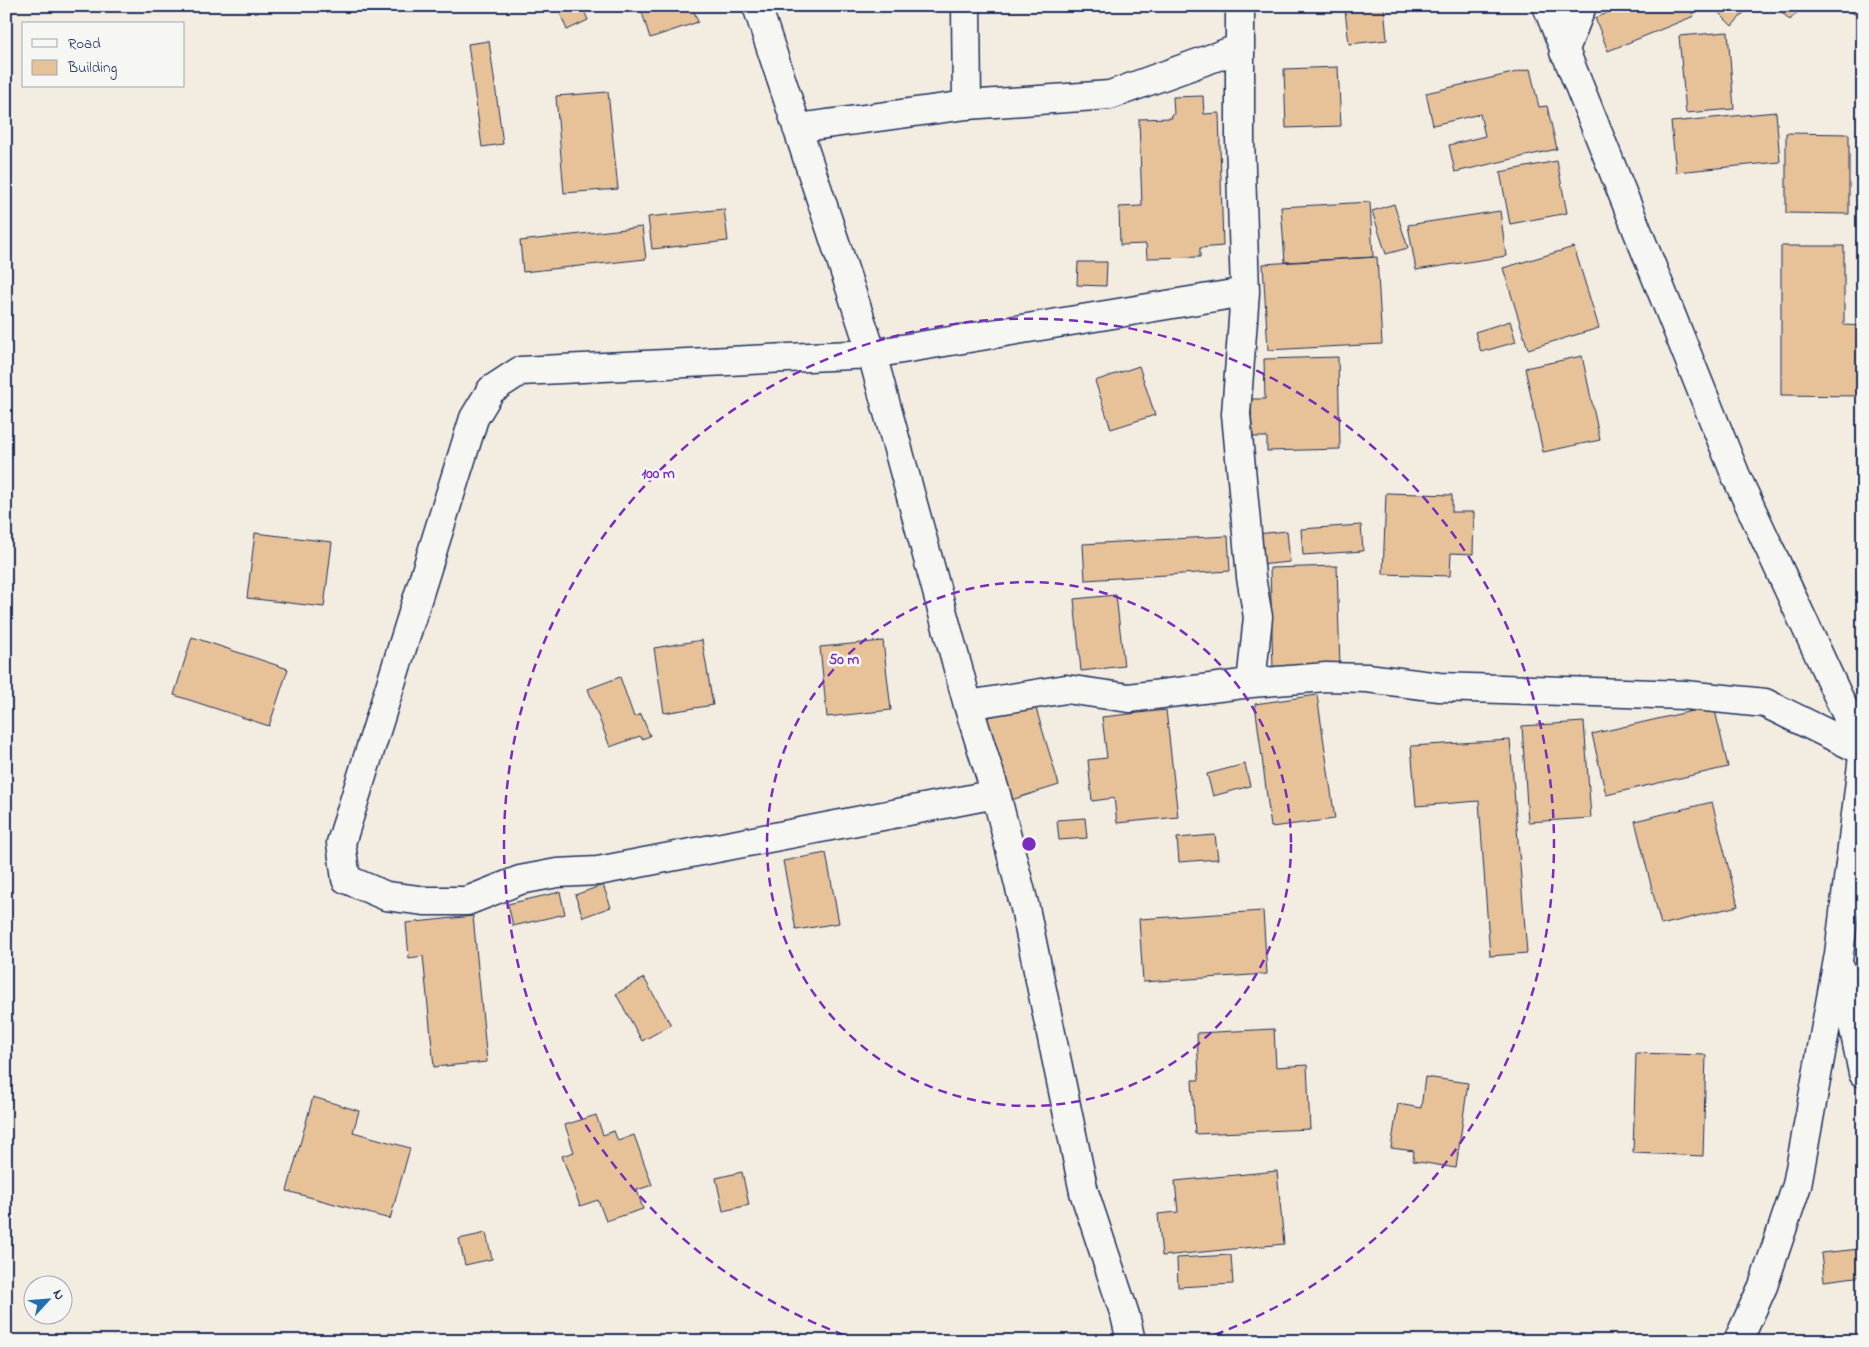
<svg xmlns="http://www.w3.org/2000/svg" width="1869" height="1347" viewBox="0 0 1869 1347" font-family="'Indie Flower',sans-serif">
	<rect width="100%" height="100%" fill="#f3ece0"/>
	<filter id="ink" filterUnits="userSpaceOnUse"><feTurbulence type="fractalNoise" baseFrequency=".02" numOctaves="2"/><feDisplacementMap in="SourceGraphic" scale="10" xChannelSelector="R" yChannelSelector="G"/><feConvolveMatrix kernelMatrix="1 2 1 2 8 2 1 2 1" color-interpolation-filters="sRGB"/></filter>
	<g filter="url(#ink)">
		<path fill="#e7c298" stroke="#1b2f5e" d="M557,6h25l6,14 -21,10z
			M640,6h52l6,16 -48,16z
			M1384,6l3,34 -38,4 -4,-34z
			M1624,6h66l4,10 -86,35 -13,-33z
			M1712,6h38l-18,20z
			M1775,6h28l-13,14z
			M1838,6h25v12z
			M1728,32l6,77 -48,4 -7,-77z
			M489,41l14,103 -21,3 -14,-103z
			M1338,67l3,59 -55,2 -2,-59z
			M1530,69l9,38 8,-1 10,43 -102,23 -6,-27 36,-9 -5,-22 -47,11 -7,-32z
			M608,92l10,97 -54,4 -8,-97z
			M1203,96l1,18 15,-1 4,133 -23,2v9l-53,1 -1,-14 -26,1 -1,-38 23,-1 -3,-87 33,-1 -1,-3h3l-1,-18z
			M1776,112l4,50 -104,10 -5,-50z
			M1786,133l63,1v80l-63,-1z
			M1557,161l10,52 -57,11 -10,-52z
			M1370,202l3,55 -88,5 -4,-55z
			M1394,204l14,44 -22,6 -14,-43z
			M724,209l4,32 -76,8 -4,-32z
			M1500,211l6,45 -90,14 -8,-45z
			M642,227l4,32 -123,13 -3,-31z
			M1781,246h63v79l19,1 -3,70 -79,-1z
			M1574,247l25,81 -71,21 -25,-81z
			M1377,257l5,87 -114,6 -5,-86z
			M1078,262h29l-1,24 -29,-1z
			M1510,321l6,21 -35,10 -6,-20z
			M1582,356l18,84 -57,12 -18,-84z
			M1338,357l2,92 -73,2v-14h-15l-1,-38h14l-1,-40z
			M1139,366l16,49 -44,14 -16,-48z
			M1386,493l66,2v17h22l-1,42 -22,-1 -1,23 -67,-2z
			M1361,525l2,26 -60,4 -2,-26z
			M1287,531l3,31 -31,3 -3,-31z
			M255,533l77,9 -8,65 -77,-9z
			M1228,536l2,35 -145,9 -2,-36z
			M1337,566l3,101 -67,2 -3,-101z
			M1116,595l8,71 -43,5 -7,-72z
			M192,637l96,32 -19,57 -95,-31z
			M702,640l11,65 -49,8 -10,-65z
			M883,641l8,69 -64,7 -7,-70z
			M620,677l14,40 7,-3 9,22 -8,3 -2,-3 -30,11 -22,-58z
			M1317,695l18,124 -64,8 -16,-123z
			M1034,702l25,83 -48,15 -26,-82z
			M1714,706l14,61 -122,28 -14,-61z
			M1166,710l12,107 -61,6 -3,-25 -22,3 -4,-41 19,-2 -5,-41z
			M1584,722l7,96 -63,4 -6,-96z
			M1510,740l17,213 -37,3 -11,-155 -63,5 -5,-60z
			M1245,764l5,22 -37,10 -6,-22z
			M1712,802l26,104 -77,19 -26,-104z
			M1085,818l2,20 -28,2 -2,-20z
			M1215,835l3,24 -39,3 -2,-24z
			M826,853l13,70 -43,7 -13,-69z
			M603,885l8,22 -28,10 -8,-22z
			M560,892l5,22 -52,12 -5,-22z
			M1263,911l4,63 -124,8 -4,-63z
			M473,916l14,146 -53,5 -11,-111 -14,2 -3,-35z
			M644,978l27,47 -29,16 -26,-47z
			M1274,1029l2,38 31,-2 3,64 -115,5 -3,-54h7l-2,-47z
			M1636,1053l70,2 -3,101 -70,-3z
			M1425,1077l43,6 -12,85 -43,-7 1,-10 -23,-3 7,-44 23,4z
			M313,1097l46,14 -6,21 57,16 -20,71 -103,-28z
			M596,1115l7,20 11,-4 4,10 16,-6 18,50 -15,5 6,19 -37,12 -8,-21 -18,6 -18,-50 12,-4 -9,-27z
			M1277,1171l7,73 -122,12 -4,-42 20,-2 -3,-31z
			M742,1172l7,33 -26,6 -7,-33z
			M486,1233l6,26 -27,6 -6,-26z
			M1860,1249l3,27 -39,5 -3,-28z
			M1231,1255l2,29 -55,3 -1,-29z"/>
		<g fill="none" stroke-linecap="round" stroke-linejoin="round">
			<g stroke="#1b2f5e" stroke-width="31">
				<path id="minor" d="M757,6l115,348 96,351 28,89 29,114 59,284 41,123 6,26
					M966,6l1,99
					M1240,6v133l5,153 -9,122 15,163 7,40 -7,66
					M1547,6l189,470 127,274
					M1564,52l18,-46
					M797,128l170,-23 143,-10 130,-47
					M968,705l98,-16 63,9 122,-15 75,-6 41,1 72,9 246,8 80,8 98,48
					M996,794l-398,77 -41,2 -37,7 -53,21h-41l-40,-5 -40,-17 -5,-36 133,-425 17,-28 29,-19 352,-17 373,-62
					M1842,971l21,102
					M1738,1341l25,-55 34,-101 42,-231 24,-198"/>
			</g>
			<use href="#minor" stroke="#f6f6f2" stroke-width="28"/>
		</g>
	</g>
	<g fill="none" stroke="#7b2cbf" stroke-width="2.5" stroke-dasharray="9 6">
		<circle cx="1029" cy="844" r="262"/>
		<path d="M858 1340A525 525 0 1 1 1200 1340"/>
	</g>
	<circle cx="1029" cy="844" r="8" fill="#7b2cbf" stroke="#f6f6f2" stroke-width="2.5"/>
	<g font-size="15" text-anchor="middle" font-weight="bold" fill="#7b2cbf" stroke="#f6f6f2" stroke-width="5" stroke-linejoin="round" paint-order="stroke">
		<text x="658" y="478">100 m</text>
		<text x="844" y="664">50 m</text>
	</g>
	<rect width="1869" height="1347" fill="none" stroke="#f6f6f2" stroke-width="25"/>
	<rect x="12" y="12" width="1844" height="1322" fill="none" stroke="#1b2f5e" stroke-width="2" filter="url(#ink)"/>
	<rect x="22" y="22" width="162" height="65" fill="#f6f6f2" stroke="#9ea6b7"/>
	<rect x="32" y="39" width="25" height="8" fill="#f6f6f2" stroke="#9ea6b7"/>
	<text x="68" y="48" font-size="15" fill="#1b2f5e">Road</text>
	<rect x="32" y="60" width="25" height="15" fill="#e7c298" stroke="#9ea6b7"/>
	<text x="68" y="72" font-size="15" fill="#1b2f5e">Building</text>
	<g transform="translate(48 1300) rotate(64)"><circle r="24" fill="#f6f6f2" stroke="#9ea6b7"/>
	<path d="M0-4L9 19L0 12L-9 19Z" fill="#1f6fb2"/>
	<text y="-8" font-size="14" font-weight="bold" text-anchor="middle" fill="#1b2f5e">N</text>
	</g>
</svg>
